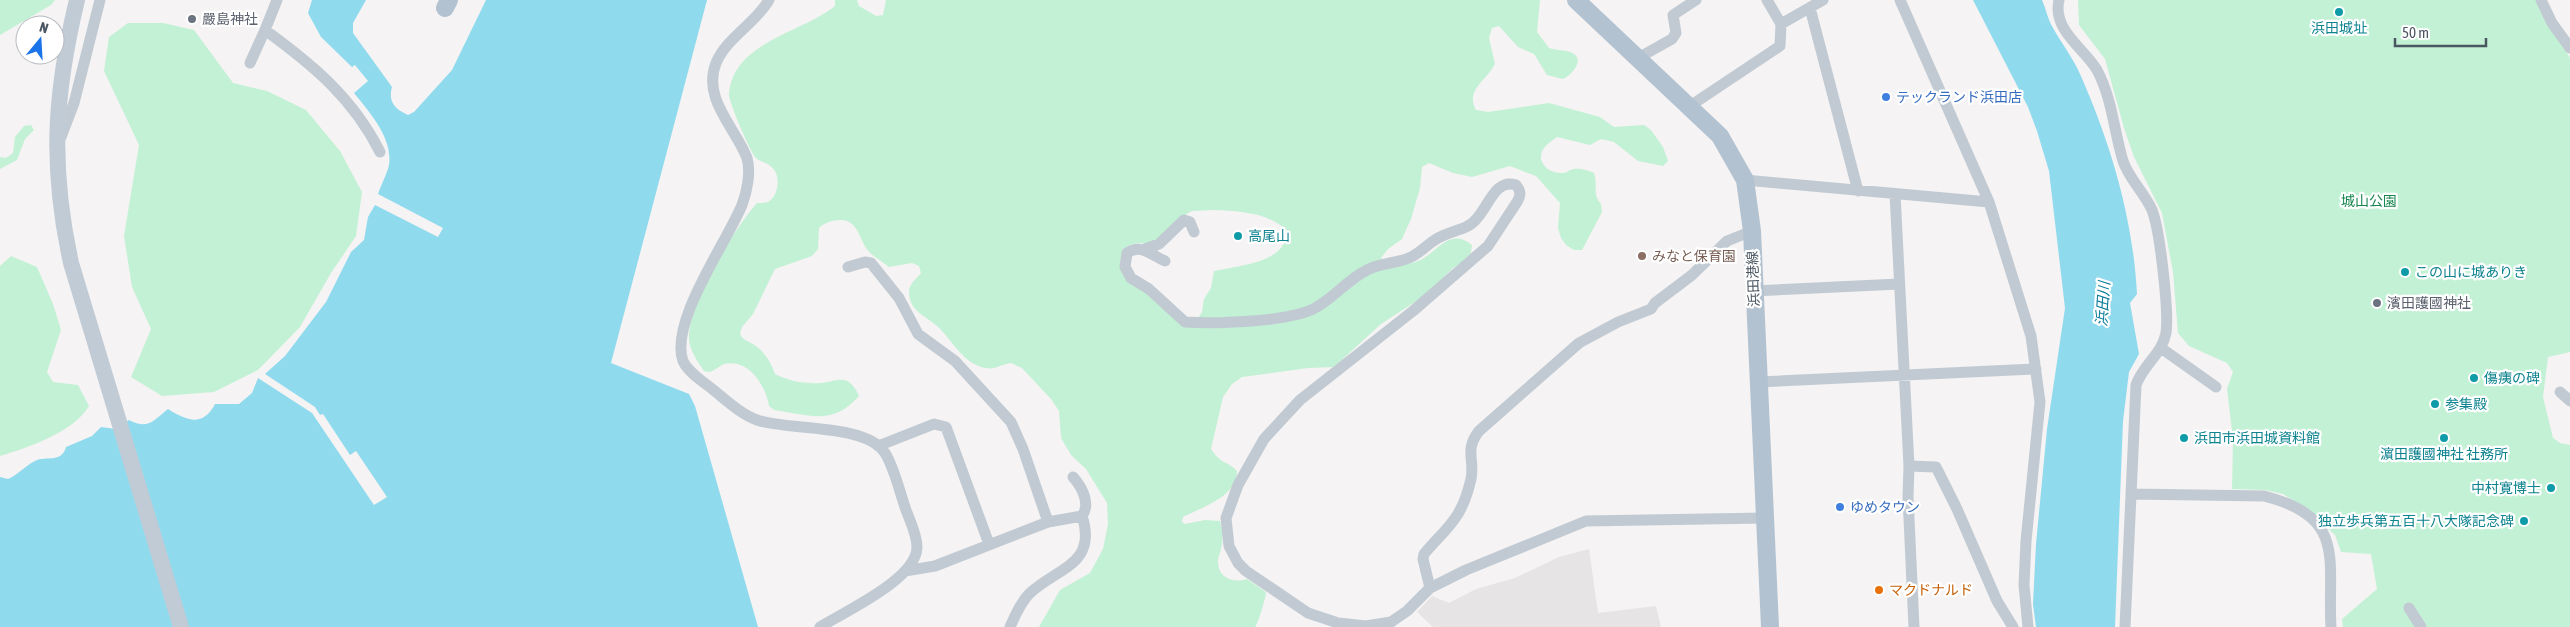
<svg xmlns="http://www.w3.org/2000/svg" width="2570" height="627" viewBox="0 0 2570 627" font-family="'Asap Condensed','Noto Sans JP',sans-serif">
	<rect width="100%" height="100%" fill="#f5f3f3"/>
	<path fill="#e6e4e5" d="M1589,549l9,64 58,-7 5,21h-228l-16,-15 15,-16 17,7 27,-14 39,-11 44,-21z"/>
	<path fill="#c3f1d5" fill-rule="evenodd" d="M0,0h55l-4,5 -51,30z
		M835,0h22l2,6 17,10 7,-1 3,-15h654l-3,32 12,16c7,2 14,2 21,4 17,6 2,23 -7,27l-16,-4 -13,-21 -16,-7 -19,-21 -7,2 -3,10 6,26c-9,17 -30,26 -19,46l12,2 61,-9 51,14 14,10 30,-2 7,5 12,17 5,14 -5,5 -25,-5 -24,-19 -13,-3 -11,6 -33,-8c-8,6 -17,11 -16,22 2,9 12,15 22,14 4,0 7,-4 11,-4 7,-1 13,1 20,4 4,12 -2,21 7,31l1,8 -20,38h-8l-8,-5 -5,-7 -3,-10 2,-25 -24,-27 -26,-10 -38,11 -19,-4 -24,-10 -7,4 -2,21 -9,31 -9,20 -14,10 -7,9 6,8c10,-1 21,-1 31,-5 19,-7 30,-35 54,-16l-2,13 -17,10 -29,28 -43,28 -47,43 -26,1 -66,9 -10,7 -9,13 -12,52c9,15 17,12 26,22 0,26 -35,36 -54,46l-1,5 3,2 20,-4 15,1c2,7 3,15 2,23 -1,6 -3,11 -4,16 -1,17 14,24 29,19l19,13c0,5 -8,32 -11,35h-216l21,-37 30,-17 13,-24 5,-25 -1,-21 -21,-34 -15,-14 -10,-17 -2,-27 -8,-12 -29,-31 -11,-5c-9,1 -16,7 -25,5 -23,-3 -34,-29 -49,-42 -11,-10 -28,-15 -28,-34 0,-8 7,-13 12,-19l-2,-7 -7,-3 -23,4c-6,-5 -13,-9 -19,-14 -8,-8 -9,-19 -16,-27 -8,-10 -27,-6 -35,2l-1,21 -6,7 -37,13 -22,45 -11,13 -2,7c3,6 7,7 13,10 11,7 18,18 22,30 14,7 29,10 45,9 8,0 19,-6 27,-2 5,2 10,10 12,15 -26,30 -50,19 -85,14l-5,-4c-3,-20 -20,-48 -45,-42 -4,2 -9,6 -14,8l-6,-1c-6,-9 -14,-20 -15,-31 -2,-35 45,-111 68,-137 3,0 8,0 11,-1 10,-5 12,-23 7,-31 -5,-8 -13,-8 -19,-13 -5,-4 -27,-56 -27,-63 3,-53 73,-62 106,-89zM1213,210c26,1 53,2 74,20 0,34 -48,35 -73,41l-3,17 -7,11 -2,13 -4,6 -23,-1 -55,-52c1,-20 13,-25 31,-20l30,-28 11,-6z
		M2078,0h458l34,58v294l-22,5 -5,40 10,41 7,5 10,2v182h-227l-1,-8 35,-30 -6,-35 -30,-2 -6,-17 -32,-29 -20,-12 -18,-4 -33,-1 1,-50 -6,-50 6,-17 -6,-9 -38,-17 -11,-13 -5,-61 -11,-59 -28,-56 -10,-29 -19,-69 -26,-34z
		M128,23h35l31,7 39,53 34,8 39,19 34,41 22,41 -6,44 -25,37 -31,54 -42,43 -44,22 -52,4 -31,-19 20,-48 -19,-42 -8,-51 15,-91 -35,-74 5,-34z
		M31,125l3,5 -9,9 -8,21 -17,9v-12l6,1 7,-5 2,-16 9,-11z
		M11,256l26,11 16,37 8,26 -14,42 6,10 25,3 11,21c-15,26 -62,42 -89,50v-190z"/>
	<path fill="#90daee" d="M312,0h54l-13,23v10l39,54c-4,14 2,22 16,28l6,-3 38,-42 34,-70h221l-96,363 78,31 6,12 63,221h-758v-150l8,2c10,-4 18,-14 27,-18 12,-6 26,3 31,-14l26,-11 9,-9 15,2 13,-9c19,10 24,1 39,-11 19,12 35,18 47,-5h24l13,-11 6,-15 54,35 62,92 13,-8 -31,-46 -6,4 -27,-41 -3,1 -5,-8 -50,-33 20,-18 41,-54 25,-50 13,-12 4,-23 7,-12 63,32 5,-9 -65,-34c3,-9 9,-20 11,-29 4,-27 -19,-52 -35,-72l14,-12 -13,-16 -3,2 -31,-30 -13,-24z
		M1973,0h69c4,9 6,20 11,28 9,16 20,30 27,46 31,70 53,144 57,220l-7,9 9,51 -10,18 -6,49 -8,206h-79l-3,-23 3,-60 11,-115 18,-121 -16,-137 -12,-40 -9,-24z"/>
	<g fill="none" stroke-linecap="round" stroke-linejoin="round">
		<path stroke="#c1cad2" stroke-width="11" d="M277,0l-12,30c48,35 88,68 115,122
			M769,0c-14,24 -42,37 -53,63 -14,36 19,64 31,95 4,14 0,34 -5,47 -15,37 -73,117 -59,156 5,11 19,20 28,27 14,11 29,26 46,32 30,11 109,3 128,33 9,14 15,40 21,57 4,11 11,25 11,37 0,32 -73,65 -97,80
			M1900,0l89,202 42,134 9,66 -14,139 -2,44 4,42
			M2059,0c-7,30 25,48 38,70 15,28 17,61 26,91 6,18 21,31 29,49 8,20 17,102 14,123 -4,21 -23,32 -30,52l-11,242
			M2541,0l11,23 18,25
			M1810,8l48,183
			M1781,24l42,-24
			M1638,58l34,-19 4,-6 -3,-18 23,-15
			M250,63l15,-33
			M1690,106l90,-60 1,-22 -14,-24
			M61,137l13,-34 26,-103
			M1745,180l244,22
			M1895,194l14,272 -1,31 6,130
			M1145,249l14,-5 25,-24 6,2 4,10
			M1165,261c-14,-6 -24,-18 -38,-8l-2,14 6,11 18,11 36,33c30,2 104,0 130,-14 19,-10 32,-28 52,-38 14,-8 32,-6 46,-14 9,-5 16,-13 25,-18 8,-5 19,-7 28,-11 22,-10 25,-50 50,-42 5,6 5,10 1,17l-29,44 -75,65 -113,89 -36,39 -26,46 -12,33 3,28 9,17 8,8 62,42 30,10 28,3 25,-4 16,-11 23,-23 36,-18 120,-49 178,-3
			M848,267l17,-5 6,1 28,35 19,36 37,27 56,61 12,27 25,73
			M1753,291l146,-7
			M2161,348l55,39
			M1759,382l277,-13
			M2560,392l10,9
			M878,446l56,-22 12,3 43,117
			M1909,466l27,1 21,42 40,92 16,26
			M1073,477c9,10 18,27 9,39
			M2131,494l133,2c84,21 63,65 67,131
			M905,571l30,-5 113,-44 34,-6c16,49 -26,52 -53,78 -9,9 -14,22 -19,33
			M1430,588l-7,-29 1,-5c24,-28 38,-35 47,-75 4,-19 -7,-29 8,-48l100,-88 39,-21 33,-13 4,-6 37,-28 35,-34 25,-10
			M2409,608l12,19"/>
		<path stroke="#c1cbd6" stroke-width="16" d="M77,0c-23,95 -27,167 -6,263l110,364"/>
		<path stroke="#b3c2d1" stroke-width="18" d="M1576,0l144,136 25,44 7,51 18,396
			M445,8l4,-8"/>
	</g>
	<g fill="#0f9aa8" stroke="#fff" stroke-width="2">
		<circle cx="2339" cy="12" r="5"/>
		<circle cx="1238" cy="236" r="5"/>
		<circle cx="2405" cy="272" r="5"/>
		<circle cx="2474" cy="378" r="5"/>
		<circle cx="2435" cy="404" r="5"/>
		<circle cx="2184" cy="438" r="5"/>
		<circle cx="2444" cy="438" r="5"/>
		<circle cx="2551" cy="488" r="5"/>
		<circle cx="2524" cy="521" r="5"/>
	</g>
	<g fill="#6b7280" stroke="#fff" stroke-width="2">
		<circle cx="192" cy="19" r="5"/>
		<circle cx="2377" cy="303" r="5"/>
	</g>
	<g fill="#3f7fe0" stroke="#fff" stroke-width="2">
		<circle cx="1886" cy="97" r="5"/>
		<circle cx="1840" cy="507" r="5"/>
	</g>
	<circle fill="#8d6e63" stroke="#fff" stroke-width="2" cx="1642" cy="256" r="5"/>
	<circle fill="#e8710a" stroke="#fff" stroke-width="2" cx="1879" cy="590" r="5"/>
	<g text-anchor="middle" stroke-width="4.5" stroke-linejoin="round" paint-order="stroke">
		<g font-size="14" fill="#5b616d" stroke="#fff" text-anchor="start">
			<text x="202" y="24">嚴島神社</text>
			<text x="2387" y="308">濱田護國神社</text>
		</g>
		<g font-size="14" fill="#0d838f" stroke="#fff" text-anchor="start">
			<text x="2339" y="33" text-anchor="middle">浜田城址</text>
			<text x="1248" y="241">高尾山</text>
			<text x="2415" y="277">この山に城ありき</text>
			<text x="2484" y="383">傷痍の碑</text>
			<text x="2445" y="409">参集殿</text>
			<text x="2194" y="443">浜田市浜田城資料館</text>
			<text x="2444" y="459" text-anchor="middle">濵田護國神社 社務所</text>
			<text x="2541" y="493" text-anchor="end">中村寛博士</text>
			<text x="2514" y="526" text-anchor="end">独立歩兵第五百十八大隊記念碑</text>
		</g>
		<g font-size="14" fill="#366cbe" stroke="#fff" text-anchor="start">
			<text x="1896" y="102">テックランド浜田店</text>
			<text x="1850" y="512">ゆめタウン</text>
		</g>
		<g font-size="14" fill="#17864f" stroke="#fff">
			<text x="2369" y="206">城山公園</text>
		</g>
		<g font-size="14" fill="#785e54" stroke="#fff" text-anchor="start">
			<text x="1652" y="261">みなと保育園</text>
		</g>
		<g font-size="14" fill="#4a5661" stroke="#fff">
			<text transform="translate(1753 279) rotate(-92)" y="5">浜田港線</text>
		</g>
		<g font-size="14" fill="#c56008" stroke="#fff" text-anchor="start">
			<text x="1889" y="595">マクドナルド</text>
		</g>
		<g font-size="15" font-style="italic" fill="#0c7c9b" stroke="#fff">
			<text transform="translate(2103 304) rotate(-86)" y="5">浜田川</text>
		</g>
	</g>
	<g transform="translate(40 40) rotate(18)"><circle r="24" fill="#ffffff" stroke="#b7bbc0"/>
	<path d="M0-4L9 19L0 12L-9 19Z" fill="#1a73e8"/>
	<text y="-8" font-size="14" font-weight="bold" text-anchor="middle" fill="#4a5661">N</text>
	</g>
	<path d="M2395 38v8h91v-8" fill="none" stroke="#4a5661" stroke-width="2.5"/>
	<text x="2402" y="38" font-size="15" fill="#4a5661" stroke="#ffffff" stroke-width="4" paint-order="stroke">50 m</text>
</svg>
